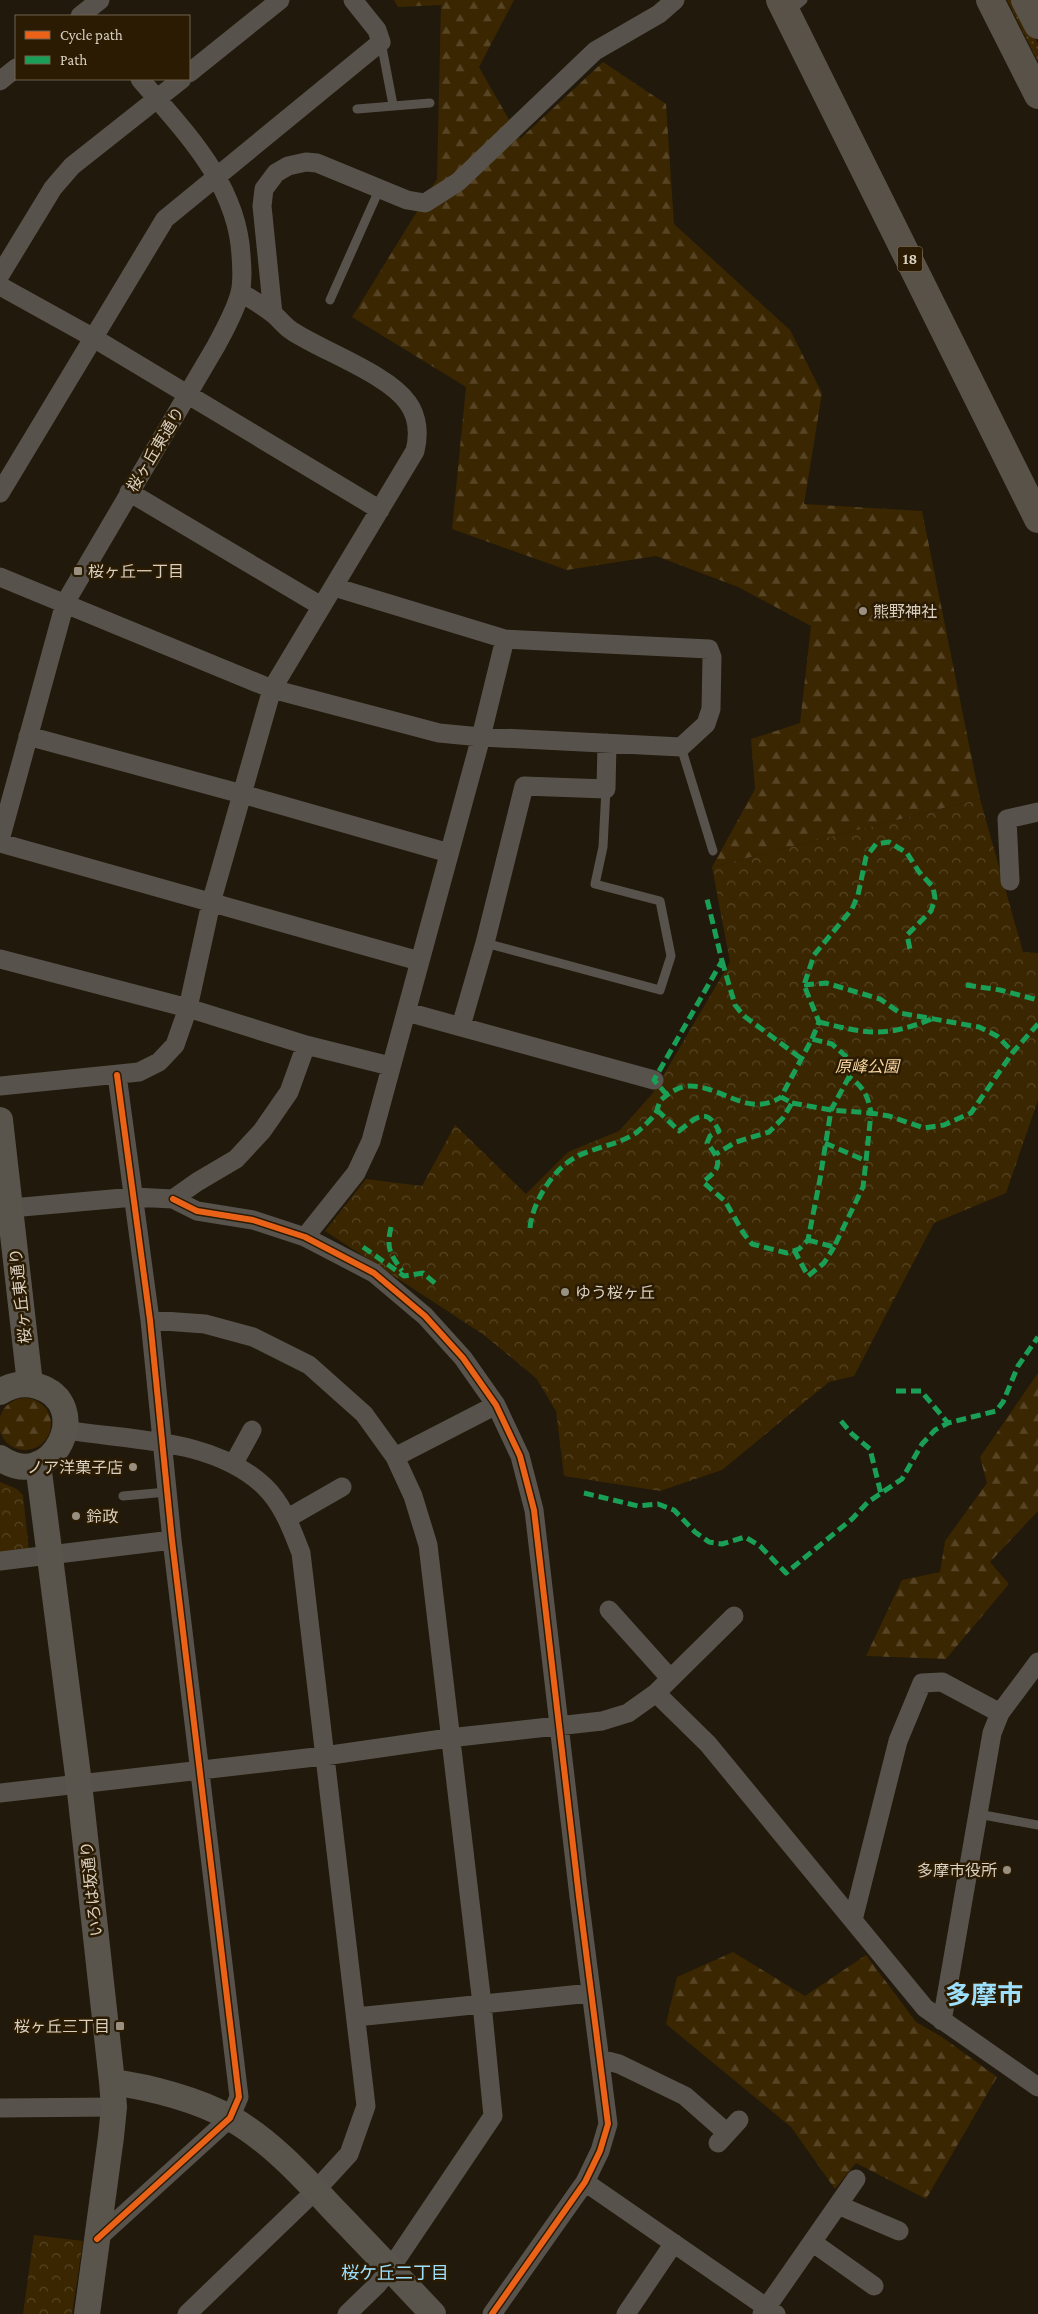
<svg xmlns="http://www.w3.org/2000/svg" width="1038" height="2314" viewBox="0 0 1038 2314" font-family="'Crimson Pro','Noto Sans JP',serif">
	<defs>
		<pattern id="grass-dots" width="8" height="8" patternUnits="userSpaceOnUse" patternTransform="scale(1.25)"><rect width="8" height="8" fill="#3a2601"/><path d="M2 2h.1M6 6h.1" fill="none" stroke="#564424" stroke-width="1.8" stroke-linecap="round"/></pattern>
		<pattern id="forest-firs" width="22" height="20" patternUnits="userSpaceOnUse" patternTransform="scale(1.25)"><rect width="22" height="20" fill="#3a2601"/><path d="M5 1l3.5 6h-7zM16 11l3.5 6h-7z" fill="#564424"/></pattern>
		<pattern id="park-crowns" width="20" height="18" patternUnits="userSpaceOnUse" patternTransform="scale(1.25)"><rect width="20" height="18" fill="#3a2601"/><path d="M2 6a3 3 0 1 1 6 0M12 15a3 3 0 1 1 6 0" fill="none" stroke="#564424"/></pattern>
	</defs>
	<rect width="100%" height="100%" fill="#21190b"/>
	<path fill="url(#grass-dots)" d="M1007,0h9l22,44v18z"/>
	<path fill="url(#forest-firs)" d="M394,0h120l-35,67 41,72 83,-77 63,42 8,120 116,106 32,63 -18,111 118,7 58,288 -268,68 43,-78 -4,-50 49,-16 11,-97 -73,-39 -82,-31 -89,14 -115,-41 14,-142 -114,-70 85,-138 4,-174 -43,2z
		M1038,1373v138l-48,51 19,22 -63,75 -80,-3 36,-76 38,-8 5,-31 42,-58 -7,-26z
		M-1 1424a26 26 0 1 1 52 0a26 26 0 1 1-52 0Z
		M733,1952l72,44 61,-41 50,67 26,15 55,40 -71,122 -70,-36 -21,26 -44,-62 -125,-103 11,-47z"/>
	<path fill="url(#park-crowns)" d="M980,799l43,153 15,1v147l-32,93 -72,30 -80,153 -25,6 -107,88 -62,21 -96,-15 -8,-65 -20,-33 -52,-43 -159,-104 41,-52 56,7 33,-61 71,69 42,-42 51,-21 34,-38 77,-131 -18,-95z
		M0,1482l17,7 6,6 6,55 -29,3z
		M34,2235l49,6 -11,73h-49z"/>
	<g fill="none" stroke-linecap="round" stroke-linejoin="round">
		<path stroke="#57534c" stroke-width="9" d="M789,12l14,-12
			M381,42l12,63
			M357,109l73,-6
			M330,300l49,-110
			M681,747l32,104
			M485,943l175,47 11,-34 -11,-55 -65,-17 8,-37 3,-58
			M123,1496l44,-4
			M978,1814l60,11"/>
		<path stroke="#57534c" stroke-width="19" d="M80,16l20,-16
			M189,73l91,-73
			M0,81l16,-13
			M0,275l53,-87 19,-22 110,-87
			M0,286l92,51 288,173
			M273,314l-11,-108 2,-17 12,-16 12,-7 18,-4 11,1 90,37 18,3 33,-21 137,-131 64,-37 16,-14
			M129,492l192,114
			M0,493l165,-274 216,-177 -4,-12 -24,-30
			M0,577l272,112 167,44 42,4 200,10 25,-23 5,-15 1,-52 -3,-8 -204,-10 -171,-52
			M28,736l214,58 207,59
			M0,840l65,-237 151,-257c9,-17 19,-34 24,-53 3,-12 2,-25 1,-38 -4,-72 -57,-124 -101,-176
			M0,843l419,118
			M1010,881l-3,-62 31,-7
			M0,959l188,49 118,37 84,21
			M407,1012l247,68
			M461,1026l24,-83 39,-157 82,3 1,-46
			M0,1086l139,-14 20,-10 16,-17 13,-37 23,-105 61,-214 143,-238c4,-16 3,-34 -7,-48 -20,-29 -86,-52 -116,-72 -8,-5 -13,-13 -20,-18 -10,-8 -21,-14 -32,-21
			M173,1199l24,12 56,9 52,17 69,36 51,43 38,42 33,47 24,51 14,54 45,387 29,227 -8,27 -15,31 -93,132
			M0,1209l134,-12 39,2 24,-17 39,-23 26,-28 27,-39 17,-47
			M305,1237l51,-64 15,-32 110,-404 24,-98
			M150,1320l55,4 48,13 56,28 55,49 31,43 18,39 15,49 54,459 11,112 -103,153 -13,16 -30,29
			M66,1430c66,11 147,8 198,56 19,18 28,44 37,67l65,553 -17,48 -33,36 -129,124
			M395,1457l101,-52
			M234,1463l18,-33
			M288,1518l54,-31
			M0,1561l172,-21
			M609,1610l61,68
			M656,1693l52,51 217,264 113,79
			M0,1793l324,-37 125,-18 153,-17 26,-8 28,-20 78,-77
			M853,1920l45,-179 24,-58 20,-1 58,31
			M356,2017l235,-24
			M942,2021l50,-288 8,-20 38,-51
			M600,2059l19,5 66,32 42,37
			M0,2108l114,-1
			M718,2143l21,-23
			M585,2182l191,132
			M838,2205l61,26
			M97,2239l133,-121 9,-21 -67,-557 -22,-220 -33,-245
			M812,2242l62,44
			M626,2314l48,-71
			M762,2314l94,-135"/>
		<path stroke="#59544c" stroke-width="26" d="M0,1120l30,264
			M0,1392c11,-7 23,-10 37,-6 59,17 16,109 -37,72
			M38,1464l41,319 33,299 2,25 -3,30 -24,177
			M112,2082c37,5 88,18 120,37 40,23 72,59 104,93 33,34 65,68 97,102"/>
		<path stroke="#585248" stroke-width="28" d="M780,0l258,519
			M990,0l48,95
			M1025,0l13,25"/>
		<path stroke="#1a9f57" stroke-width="5" stroke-dasharray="10 5" stroke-linecap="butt" d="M722,961l13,44 9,11 58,43
			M804,985l22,-2 54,16 20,14 79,14 18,9 16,16
			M966,985l34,5 38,10
			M819,1022c49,12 66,16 115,-4
			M812,1039l7,-17 -15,-37 10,-30 38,-46 6,-14 8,-38 10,-13 13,-2 18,11 12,19 14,15 2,11 -4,13 -24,24 3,14
			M667,1095l-13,-15 68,-119 -16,-66
			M792,1103l39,7 40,3c-3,-17 -7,-26 -22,-36
			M657,1110l22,21c18,-14 27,-25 40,0l-9,5 -3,7c15,19 15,24 -4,39l22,19 19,33 8,10 35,9 12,-4 9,-9 12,-61 11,-69 18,-33 1,-17 -18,-16 -20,-5 -31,58 11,6 -9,15 -14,14 -33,10 -20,12
			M825,1143l41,18 5,-48 18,3 35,12 20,-3 27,-12 42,-61 25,-28
			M391,1227c-5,22 -1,26 11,44
			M530,1228c2,-25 23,-59 46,-71 19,-10 42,-12 60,-24 6,-5 15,-13 19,-19 3,-4 3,-10 6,-14 7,-7 20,-15 30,-14 32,1 58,32 90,11
			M808,1240l26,7 29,-60 3,-26
			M363,1247l41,29 19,-3 13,11
			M794,1250l14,26 16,-13 10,-16
			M896,1391h25l27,32
			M841,1421l11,13 18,15 11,45
			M584,1493l54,13 20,-2 16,6 21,22 14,10 13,2 23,-7 15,9 26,27 66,-54 16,-17 34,-23 20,-35 13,-14 13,-7 48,-12 7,-9 15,-36 20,-29"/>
		<g stroke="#2a1b02" stroke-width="9">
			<path id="cycleway" d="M173,1199l24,12 56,9 52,17 69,36 51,43 38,42 33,47 24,51 14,54 45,387 29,227 -8,27 -15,31 -93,132
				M97,2239l133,-121 9,-21 -67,-557 -22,-220 -33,-245"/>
		</g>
		<use href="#cycleway" stroke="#ea6118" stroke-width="6"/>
	</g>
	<g fill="#999081" stroke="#2a1b02" stroke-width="2">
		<rect x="73" y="566" width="10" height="10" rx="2.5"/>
		<circle cx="863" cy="611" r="5"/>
		<circle cx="565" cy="1292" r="5"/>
		<circle cx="133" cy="1467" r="5"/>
		<circle cx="76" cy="1516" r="5"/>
		<circle cx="1007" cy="1870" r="5"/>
		<rect x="115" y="2021" width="10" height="10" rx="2.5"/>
	</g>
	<g text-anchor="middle" stroke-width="5" stroke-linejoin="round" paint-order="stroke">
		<rect fill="#2a1b02" stroke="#a59a88" stroke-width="1" x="897.5" y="246.5" width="25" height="25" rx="4"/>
		<g font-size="15" font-weight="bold" fill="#dad0c1">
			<text x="910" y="264">18</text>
		</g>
		<g font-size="16" fill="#dad0c1" stroke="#2a1b02">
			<text transform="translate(155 449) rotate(-59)" y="6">桜ヶ丘東通り</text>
			<text transform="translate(20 1296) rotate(-96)" y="6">桜ヶ丘東通り</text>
			<text transform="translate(91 1889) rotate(-96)" y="6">いろは坂通り</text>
		</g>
		<g font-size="16" fill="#dad0c1" stroke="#2a1b02" text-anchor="start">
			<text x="88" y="577">桜ヶ丘一丁目</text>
			<text x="873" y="617">熊野神社</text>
			<text x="575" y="1298">ゆう桜ヶ丘</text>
			<text x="123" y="1473" text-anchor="end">ノア洋菓子店</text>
			<text x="86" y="1522">鈴政</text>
			<text x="997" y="1876" text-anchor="end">多摩市役所</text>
			<text x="110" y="2032" text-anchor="end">桜ヶ丘三丁目</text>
		</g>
		<g font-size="16" font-style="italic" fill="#f8d5a1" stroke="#2a1b02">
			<text x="867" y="1072">原峰公園</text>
		</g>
		<g font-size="18" fill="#9ce0fe" stroke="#2a1b02">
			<text x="395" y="2279">桜ケ丘二丁目</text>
		</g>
		<g font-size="26" font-weight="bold" fill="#9ce0fe" stroke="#2a1b02">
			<text x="984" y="2004">多摩市</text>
		</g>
	</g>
	<rect x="15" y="15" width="175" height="65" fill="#2a1b02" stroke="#70634e"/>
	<rect x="25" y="31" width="25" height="8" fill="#ea6118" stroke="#70634e"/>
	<text x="60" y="40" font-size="15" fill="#dad0c1">Cycle path</text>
	<rect x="25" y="56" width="25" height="8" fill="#1a9f57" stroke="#70634e"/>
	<text x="60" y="65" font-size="15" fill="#dad0c1">Path</text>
</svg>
